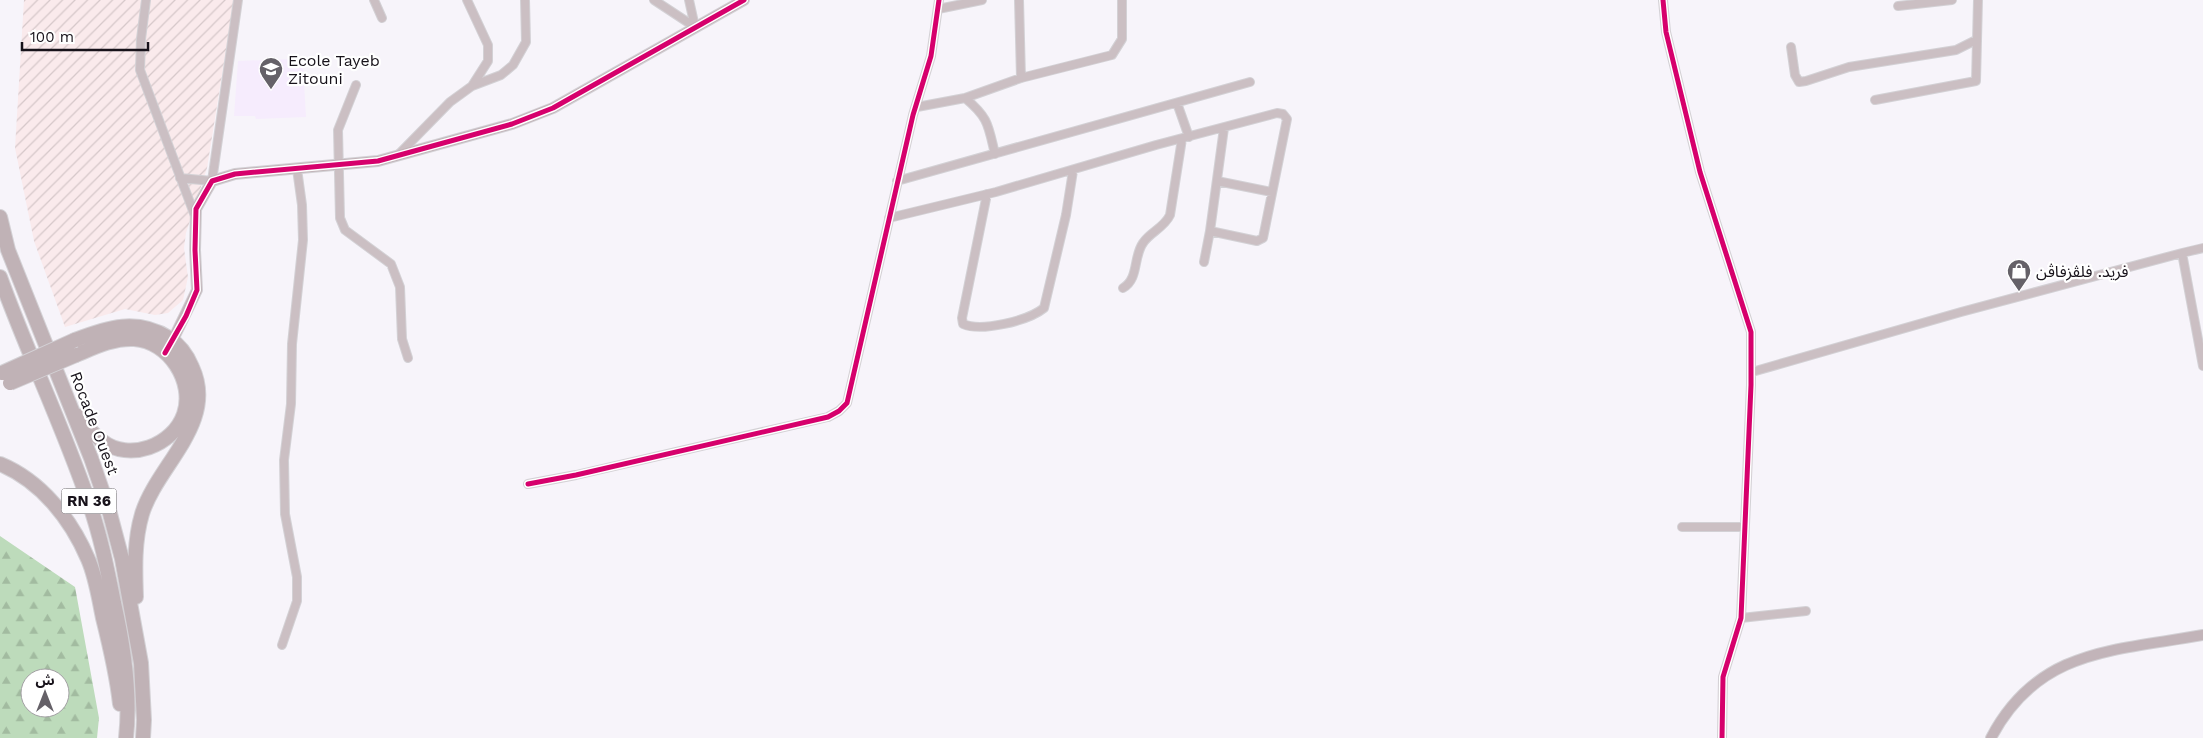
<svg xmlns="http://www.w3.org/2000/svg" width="2203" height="738" viewBox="0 0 2203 738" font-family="'Work Sans','Noto Sans Arabic',sans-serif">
	<defs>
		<pattern id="industrial-furrows" width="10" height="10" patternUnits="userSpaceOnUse" patternTransform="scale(1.25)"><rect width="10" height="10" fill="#faeaec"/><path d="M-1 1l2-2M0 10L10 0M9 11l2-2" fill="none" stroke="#d6c8ca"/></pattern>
		<pattern id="forest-firs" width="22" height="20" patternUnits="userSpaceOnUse" patternTransform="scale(1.25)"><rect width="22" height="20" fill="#bddbbb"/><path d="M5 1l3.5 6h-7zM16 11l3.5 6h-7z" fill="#a2bba0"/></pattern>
	</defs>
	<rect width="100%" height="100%" fill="#f7f4fa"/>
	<path fill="url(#industrial-furrows)" d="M24,0h210l-27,168 -21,65 -2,15 4,29 -5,23 -15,13 -13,2 -30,-6 -60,18 -31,-86 -19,-93z"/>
	<path fill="#f6ecfd" d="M294,59l9,6 3,52 -50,2 -1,-3h-21l4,-55z"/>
	<path fill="url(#forest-firs)" fill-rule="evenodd" d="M0,536l75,51 24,131 -2,20h-97zM30,678h30v30h-30z"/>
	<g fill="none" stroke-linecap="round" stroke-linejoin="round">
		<g stroke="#d3d1d5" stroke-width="10">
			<path id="street" d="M146,0l-5,39 -1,31 55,146
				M374,0l8,18
				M467,0l21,45v16l-16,25
				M654,0l41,27
				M689,0l6,27
				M1019,0l2,78
				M1663,0l3,32 34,140 51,160v53l-10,233 -18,59 -1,61
				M1898,6l54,-6
				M938,9l44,-9
				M1791,47l4,28 4,7 7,-1 43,-14 107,-17 20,-10
				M356,85l-18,45 2,88 5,12 46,34 9,23 2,52 6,19
				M965,98c24,20 23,27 30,56
				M1875,100l101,-19 2,-81
				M1177,103l12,34
				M917,107l48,-9 56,-20 91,-23 10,-16v-39
				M399,154l51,-52 22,-16 29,-11 12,-10 13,-23 -1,-42
				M180,178l32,3 26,-181
				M897,181l353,-99
				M1217,181l55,11
				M987,194l-25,124 1,6c18,8 65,-3 81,-16l22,-93 7,-44
				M889,218l107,-26 160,-47 121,-32 6,1 4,5 -24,119 -6,3 -47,-10 -6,31
				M1210,231l14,-103
				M2182,253l21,-5
				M1123,288c16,-9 10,-31 20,-45 7,-11 21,-15 27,-28l12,-76
				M1752,372l209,-60 221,-59 21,113
				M528,484l48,-9 252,-58 11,-6 8,-8 66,-288 18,-59 8,-56
				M1682,527h63
				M1741,618l65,-7
				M282,645l15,-44v-24l-12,-63 -1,-54 7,-56 1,-60 11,-104 -1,-35 -5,-36"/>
		</g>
		<g stroke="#d3d1d5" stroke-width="12">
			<path id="secondary" d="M170,346l27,-56 -2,-40 1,-41 16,-28 23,-7 143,-13 134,-37 41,-16 191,-108
				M1991,738c47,-90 124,-87 212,-103"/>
		</g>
		<g stroke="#d3d1d5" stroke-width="16">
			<path id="highway" d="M0,217l8,33 83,208 18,52 13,49 19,104 3,57 -1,18
				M0,277c27,75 62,147 88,223 12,33 19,68 26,103 10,44 17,90 12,135
				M75,340c33,-13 62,-22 94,-2 11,7 18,17 23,29 26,56 -35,98 -50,147 -8,27 -7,55 -6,83
				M76,355c19,-8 37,-17 58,-16 35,2 61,43 50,75 -11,32 -55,48 -82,27 -10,-7 -16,-16 -23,-25
				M0,464c41,17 71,55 88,95 8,18 11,40 15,59 7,28 14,58 17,86"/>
		</g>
		<use href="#street" stroke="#cbbfc3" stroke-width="8"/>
		<use href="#secondary" stroke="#c2b4b9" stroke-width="10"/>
		<use href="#highway" stroke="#c0b2b6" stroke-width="14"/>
		<g stroke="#d3d1d5" stroke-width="16" stroke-linecap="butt">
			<path id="highway-bridge" d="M2,373l73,-33
				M10,383l66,-28"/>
		</g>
		<use href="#highway-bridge" stroke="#c0b2b6" stroke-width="14"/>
		<g stroke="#fff" stroke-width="8">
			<path id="cycleway" d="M1663,0l3,32 34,140 51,160v53l-10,233 -18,59 -1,61
				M165,353l21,-37 11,-26 -2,-40 1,-41 16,-28 23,-7 143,-13 134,-37 41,-16 191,-108
				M528,484l48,-9 252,-58 11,-6 8,-8 66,-288 18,-59 8,-56"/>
		</g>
		<use href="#cycleway" stroke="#d6006c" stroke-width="5"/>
	</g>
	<defs>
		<g id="school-pin" transform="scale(1.25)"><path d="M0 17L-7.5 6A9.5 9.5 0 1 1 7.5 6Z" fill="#656168" stroke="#fff"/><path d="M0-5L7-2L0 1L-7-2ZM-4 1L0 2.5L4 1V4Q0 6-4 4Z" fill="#fff"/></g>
		<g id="shop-pin" transform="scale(1.25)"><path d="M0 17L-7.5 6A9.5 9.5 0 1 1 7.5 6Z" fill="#656168" stroke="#fff"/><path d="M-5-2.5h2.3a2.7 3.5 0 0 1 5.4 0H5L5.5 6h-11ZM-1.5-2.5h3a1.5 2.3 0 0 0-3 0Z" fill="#fff"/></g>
	</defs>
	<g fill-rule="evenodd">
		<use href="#school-pin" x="271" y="69"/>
		<use href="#shop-pin" x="2019" y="271"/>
	</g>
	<g text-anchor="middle" stroke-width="4.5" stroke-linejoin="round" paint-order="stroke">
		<rect fill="#fff" stroke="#5d595f" stroke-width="1" x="61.5" y="488.5" width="55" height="25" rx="4"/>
		<g font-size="15" font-weight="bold" fill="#17121a">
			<text x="89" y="506">RN 36</text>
		</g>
		<g font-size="16" fill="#17121a" stroke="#fff" text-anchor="start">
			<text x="288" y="66">Ecole Tayeb<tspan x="288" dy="18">Zitouni</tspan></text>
			<text x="2036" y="277">فريد. فلڤزفاڤن</text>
		</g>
		<g font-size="16" fill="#17121a" stroke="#fff">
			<text transform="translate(95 423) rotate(69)" y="6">Rocade Ouest</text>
		</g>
	</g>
	<g transform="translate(45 693)"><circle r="24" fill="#ffffff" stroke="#a2a0a3"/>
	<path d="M0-4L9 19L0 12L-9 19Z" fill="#656168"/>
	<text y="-8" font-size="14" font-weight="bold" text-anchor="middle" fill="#17121a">ش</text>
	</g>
	<path d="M22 42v8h126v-8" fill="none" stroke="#17121a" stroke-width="2.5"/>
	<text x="30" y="42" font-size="15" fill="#17121a" stroke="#ffffff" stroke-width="4" paint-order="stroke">100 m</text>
</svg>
